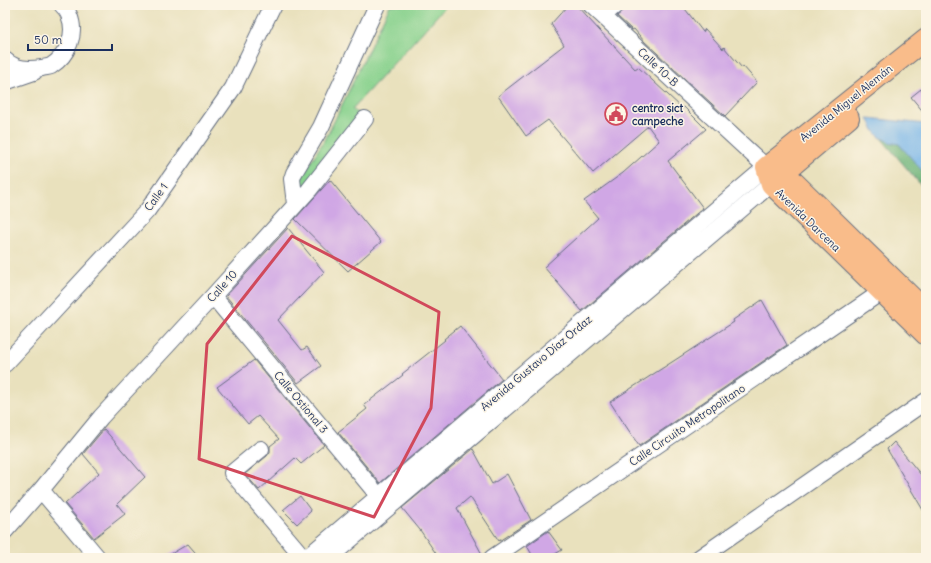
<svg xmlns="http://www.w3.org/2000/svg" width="931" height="563" viewBox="0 0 931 563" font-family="Delius,sans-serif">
	<rect width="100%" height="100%" fill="#fcf5e5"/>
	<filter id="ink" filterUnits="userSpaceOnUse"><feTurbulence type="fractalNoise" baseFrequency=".025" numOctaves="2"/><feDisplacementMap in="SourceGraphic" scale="8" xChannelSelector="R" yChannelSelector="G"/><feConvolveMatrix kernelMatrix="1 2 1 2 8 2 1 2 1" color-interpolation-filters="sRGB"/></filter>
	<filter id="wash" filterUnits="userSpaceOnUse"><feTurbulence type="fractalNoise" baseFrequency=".012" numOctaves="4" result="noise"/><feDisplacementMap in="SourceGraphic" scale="16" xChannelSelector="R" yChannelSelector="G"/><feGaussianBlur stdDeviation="0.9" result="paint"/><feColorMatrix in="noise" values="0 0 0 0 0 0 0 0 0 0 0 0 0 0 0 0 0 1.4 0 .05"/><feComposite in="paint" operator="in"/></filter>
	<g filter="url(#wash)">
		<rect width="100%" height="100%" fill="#e9e1bd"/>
		<path fill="#89d28e" stroke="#528076" d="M390,5h57l-95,104 10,8 -62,78 -2,-12 31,-51z"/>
		<path fill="#6eb479" stroke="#44726c" d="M880,137l9,5 10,2 27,31v16z"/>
		<path fill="#75b4e9" stroke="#4872a4" d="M868,118l58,6v51l-27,-31 -10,-2 -9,-5 -5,-5z"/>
		<g id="blocks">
			<path fill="#d0a7e5" d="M568,5h8l59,64 3,-2 44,41 2,-1 22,22 -38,32 35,47 -121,103 -38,-44 54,-49 -14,-17 39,-28 36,-32 -11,-15 -55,47 -45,-53 -22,16 -28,-40 66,-51 -13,-21z
				M625,5h57l21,27 2,-3 18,20 1,-2 18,21 1,-2 14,16 -32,34 -81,-75 -10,-12 -2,1 -15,-14 5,-4z
				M921,89l5,6v20l-15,-18z
				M330,180l51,62 -33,29 -53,-52z
				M288,228l36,44 -46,48 24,30 5,-3 14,19 -23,17 -72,-87z
				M762,300l25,45 -148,101 -29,-44 124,-80 -1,-2z
				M460,326l42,53 -122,104 -42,-51 29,-23 -3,-4 39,-30 -1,-1 43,-34 -1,-1z
				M254,360l70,85 -23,19 -6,-6 -36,32 -14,-16 22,-18 3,-4v-6l9,-7 -21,-23 -10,8 -31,-37z
				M104,429l41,48 -28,27 8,10 -31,24 -29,-34 34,-31 -16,-19z
				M894,442l32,39v34l-39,-66z
				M473,449l19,35 15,-10 24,46 -32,21 -29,-44 -13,11 26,48v2h-44l-19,-28 -18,-22z
				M300,496l11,15 -14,13 -14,-14z
				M548,531l14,19 -14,8h-14l-7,-12z
				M188,544l12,14h-36z"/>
		</g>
	</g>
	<g filter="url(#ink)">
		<use href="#blocks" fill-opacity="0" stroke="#636d7f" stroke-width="1"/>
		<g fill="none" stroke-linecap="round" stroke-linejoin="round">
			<g stroke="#636d7f" stroke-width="18">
				<path id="minor" d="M603,16l13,-11
					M5,60c11,10 23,10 37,8 3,-1 7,-1 9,-2 17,-11 26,-32 18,-51 -1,-3 -4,-7 -7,-10
					M5,82l29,-10
					M295,204l-3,-25 2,-6 27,-46 56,-122
					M213,296l173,209
					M5,364l142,-153 86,-123 40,-83
					M261,449l-29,24 72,85
					M41,490l57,68
					M5,531l36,-41 60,-73 112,-121 96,-106 56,-71
					M306,558l460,-391 -175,-162
					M329,558l442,-374
					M492,558l398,-272
					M699,558l227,-157"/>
			</g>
			<g stroke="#636d7f" stroke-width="22">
				<path id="major" d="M766,167l5,17 155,151
					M766,167l18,5 142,139
					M766,167l160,-128
					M774,181l75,-63"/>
			</g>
			<use href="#minor" stroke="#fff" stroke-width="16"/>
			<use href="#major" stroke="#f9bc8a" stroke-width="20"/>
		</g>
	</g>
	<path fill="none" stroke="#d1495b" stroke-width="3" stroke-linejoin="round" d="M292,236l147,76 -8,96 -57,109 -175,-58 8,-115z"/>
	<defs>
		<g id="civic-ring" transform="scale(1.15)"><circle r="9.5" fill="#fcf5e5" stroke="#d1495b" stroke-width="1.5"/><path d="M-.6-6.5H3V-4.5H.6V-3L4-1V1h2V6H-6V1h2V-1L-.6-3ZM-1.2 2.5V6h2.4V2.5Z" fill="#d1495b"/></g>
	</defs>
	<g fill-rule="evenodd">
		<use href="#civic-ring" x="616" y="114"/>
	</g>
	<g text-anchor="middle" stroke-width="3" stroke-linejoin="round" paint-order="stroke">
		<g font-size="11" fill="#1b2f5e" stroke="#fcf5e5">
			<text transform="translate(658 67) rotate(43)" y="4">Calle 10-B</text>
			<text transform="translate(846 103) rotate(-39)" y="4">Avenida Miguel Alemán</text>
			<text transform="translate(156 197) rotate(-54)" y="4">Calle 1</text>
			<text transform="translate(808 220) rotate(44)" y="4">Avenida Darcena</text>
			<text transform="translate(222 286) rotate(-48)" y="4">Calle 10</text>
			<text transform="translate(536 363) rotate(-40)" y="4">Avenida Gustavo Díaz Ordaz</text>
			<text transform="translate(301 402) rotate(50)" y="4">Calle Ostional 3</text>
			<text transform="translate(687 425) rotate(-34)" y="4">Calle Circuito Metropolitano</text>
		</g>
		<g font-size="11" font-weight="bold" fill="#1b2f5e" stroke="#fcf5e5" text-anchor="start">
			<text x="632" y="112">centro sict<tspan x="632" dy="13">campeche</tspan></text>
		</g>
	</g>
	<rect width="931" height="563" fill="none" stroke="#fcf5e5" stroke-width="20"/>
	<path d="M28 44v6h84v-6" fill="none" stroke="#1b2f5e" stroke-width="2"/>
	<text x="34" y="44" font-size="12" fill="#1b2f5e" stroke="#fcf5e5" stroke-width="3" paint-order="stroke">50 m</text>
</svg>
